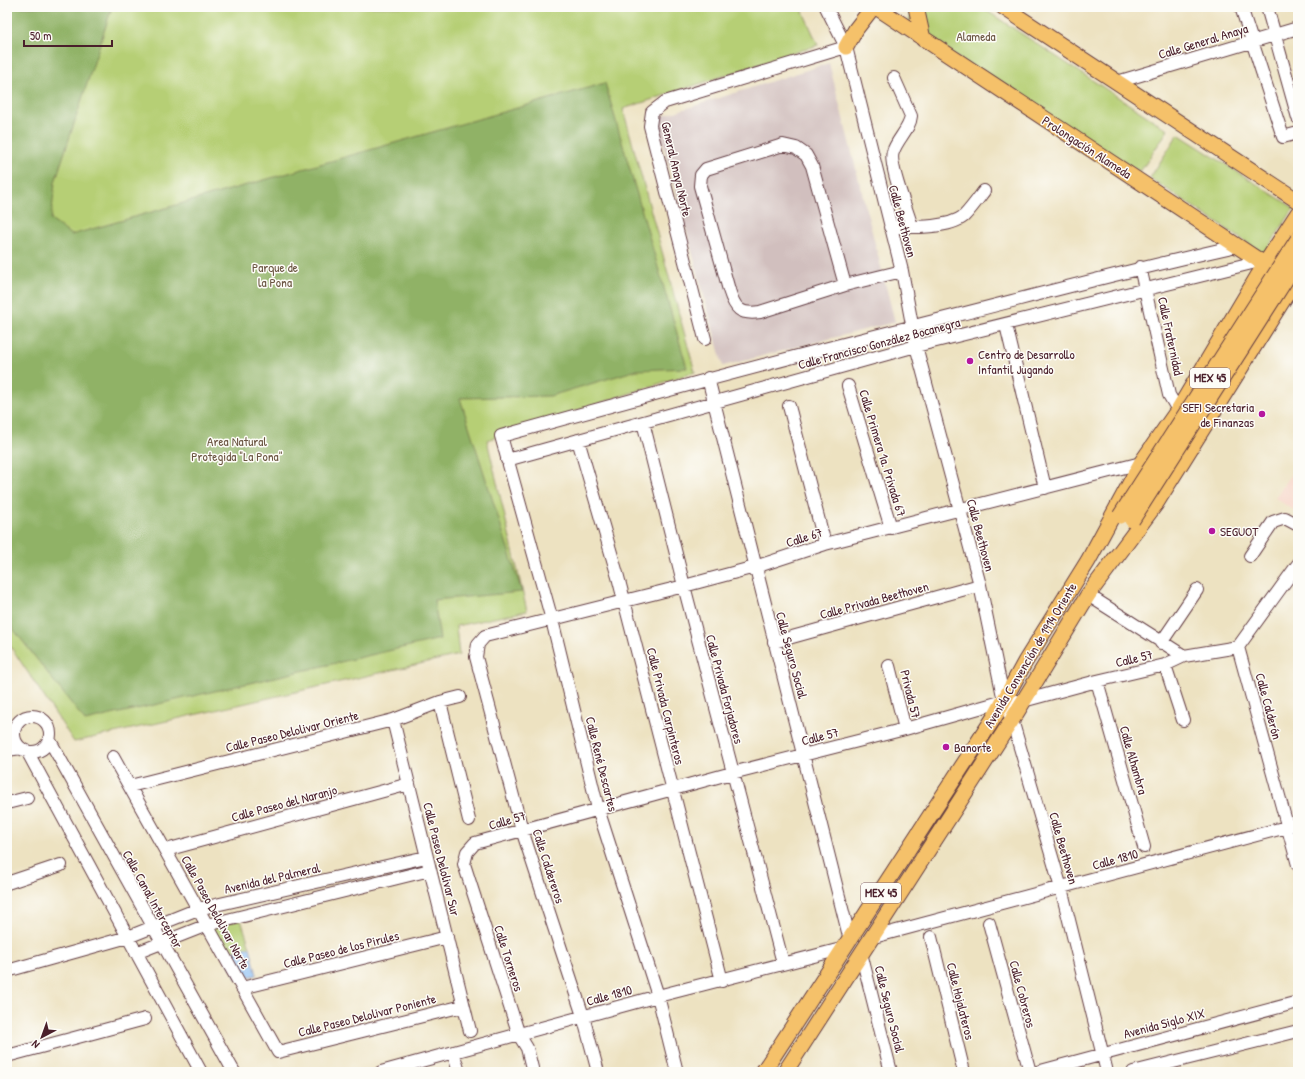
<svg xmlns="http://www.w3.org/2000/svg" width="1305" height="1079" viewBox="0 0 1305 1079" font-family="'Patrick Hand',sans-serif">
	<rect width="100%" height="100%" fill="#fdfcf7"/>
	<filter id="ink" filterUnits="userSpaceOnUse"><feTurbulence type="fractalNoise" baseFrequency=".025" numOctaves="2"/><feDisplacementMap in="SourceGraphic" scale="8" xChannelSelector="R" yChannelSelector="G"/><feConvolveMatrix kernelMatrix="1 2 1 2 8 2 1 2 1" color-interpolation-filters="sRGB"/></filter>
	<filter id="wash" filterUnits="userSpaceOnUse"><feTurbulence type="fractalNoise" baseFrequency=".012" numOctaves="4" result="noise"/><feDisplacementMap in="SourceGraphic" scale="16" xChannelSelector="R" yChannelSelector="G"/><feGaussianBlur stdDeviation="0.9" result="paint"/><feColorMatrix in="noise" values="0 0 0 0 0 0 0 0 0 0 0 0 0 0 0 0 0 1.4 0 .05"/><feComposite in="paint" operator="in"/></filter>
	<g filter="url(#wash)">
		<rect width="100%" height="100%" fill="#ede2c1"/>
		<path fill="#f6d2c4" d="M1298,464v49l-23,-15z"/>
		<path fill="#d1bfbe" d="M829,63l66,259 -172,44 -67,-248z"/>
		<path fill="#b6cf74" stroke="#807750" d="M7,7h794l17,38 -195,64 72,263 -208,68 40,171 -71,15 3,29 -385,87 -67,-101z
			M910,7h71l187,123 -28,42 -228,-142 -3,-10z
			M1178,134l116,74 -30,46 -114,-76z
			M241,920l9,27 -27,6 -14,-26z"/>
		<path fill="#90b266" stroke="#6d6848" d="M7,7h105l-57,175 -4,38 20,15 534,-152 82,285 -50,2 -87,26 -90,2 62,194 -88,8 6,39 -355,82 -78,-100z"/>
		<path fill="#86bcf5" stroke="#686e90" d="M250,947l7,28 -20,4 -14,-26z"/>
	</g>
	<g filter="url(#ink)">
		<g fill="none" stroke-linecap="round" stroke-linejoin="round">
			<g stroke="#623c42" stroke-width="14">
				<path id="minor" d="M826,7l20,40 56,224 14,75 64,239 24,116 8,19 49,168 46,184
					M1241,7l42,130 15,-4
					M1267,7l31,111
					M894,78l17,38c-1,13 -14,23 -18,36 -5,12 15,60 19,75
					M1117,82l181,-54
					M890,227c19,0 58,2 74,-11 7,-7 14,-17 20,-25
					M1140,267l29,128 9,15
					M845,285l-33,-119 -6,-11 -10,-7 -13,-3 -77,24 -5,6 -1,11 29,104c6,19 11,25 31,22l85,-27 57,-14
					M1006,325l39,163
					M705,339l-55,-213 2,-14 13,-10 181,-55
					M708,378l142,562
					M848,386l43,142
					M789,406l36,138
					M643,422l41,164 99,377
					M578,440l40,137 104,404
					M507,460l409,-114 344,-85
					M1250,556l23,-34 12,-4 13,7
					M1088,595l96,61
					M774,642l206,-57
					M1161,643l36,-53
					M1238,647l60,218
					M1165,665l18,55
					M889,666l16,63
					M1097,681l47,166
					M440,702l29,118
					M14 734a18 18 0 1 1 36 0a18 18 0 1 1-36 0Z
					M393,720l77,311
					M49,739l185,333
					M7,750l14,-2
					M27,751l174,321
					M113,757l165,295 185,-46
					M130,786l263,-66 47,-18 20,-5
					M7,803l20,-5
					M166,850l243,-66
					M7,883l54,-18
					M989,923l41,149
					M931,937l33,135
					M870,938l428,-114
					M136,953l71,-28 223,-55
					M861,953l30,119
					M7,971l121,-34 70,-28 228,-52
					M242,988l205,-51
					M453,1052l6,20
					M7,1056l138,-37
					M381,1072l277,-76 187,-48
					M533,1072l-6,-24 -8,-13 -55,-171 3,-12 8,-9 257,-70 173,-44 99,-28h19l74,-20 68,-16 19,-9 54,-9 60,-83
					M598,1072l-15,-56 -61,-186 -46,-173 2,-13 7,-8 199,-50 71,-19 70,-23 316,-81
					M677,1072l-19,-76 -60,-187 -46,-189 -51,-184c137,-38 275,-75 413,-110 108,-27 214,-56 323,-80
					M1037,1072l261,-70
					M1133,1072l165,-41"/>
			</g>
			<g stroke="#623c42" stroke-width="17">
				<path id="major" d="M876,7l396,262
					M916,7l7,32
					M1003,7l295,194
					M846,47l10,-18 17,-22
					M763,1072l234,-359 28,-51 63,-101 53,-98 37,-53 87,-146 33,-51
					M785,1072l227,-352 76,-125 67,-90 143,-229"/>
			</g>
			<use href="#minor" stroke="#fff" stroke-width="12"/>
			<use href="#major" stroke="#f5c16b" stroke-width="15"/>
			<g stroke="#623c42" stroke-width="17" stroke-linecap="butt">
				<path id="major-bridge" d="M1120,516l178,-277
					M1132,520l166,-260"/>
			</g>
			<use href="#major-bridge" stroke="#f5c16b" stroke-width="15"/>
		</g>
	</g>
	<g fill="#b5179e" stroke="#fdfcf7" stroke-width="1.5">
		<circle cx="970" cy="361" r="4"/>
		<circle cx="1262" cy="414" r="4"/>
		<circle cx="1212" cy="531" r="4"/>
		<circle cx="946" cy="747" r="4"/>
	</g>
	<g text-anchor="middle" stroke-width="3" stroke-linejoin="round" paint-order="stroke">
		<g fill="#fdfcf7" stroke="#806168" stroke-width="1">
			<rect x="1190" y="368" width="40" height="20" rx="3"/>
			<rect x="861" y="883" width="40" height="20" rx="3"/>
		</g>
		<g font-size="12" font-weight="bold" fill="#4a1f2b">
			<text x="1210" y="382">MEX 45</text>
			<text x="881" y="897">MEX 45</text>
		</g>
		<g font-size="13" fill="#6a5441" stroke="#fdfcf7">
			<text x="976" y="41">Alameda</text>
			<text x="275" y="272">Parque de<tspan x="275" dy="15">la Pona</tspan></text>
			<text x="237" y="446">Area Natural<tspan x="237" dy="15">Protegida "La Pona"</tspan></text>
		</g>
		<g font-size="13" fill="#4a1f2b" stroke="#fdfcf7">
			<text transform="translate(1203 41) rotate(-17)" y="5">Calle General Anaya</text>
			<text transform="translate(1087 147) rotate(33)" y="5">Prolongación Alameda</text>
			<text transform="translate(677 169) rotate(77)" y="5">General Anaya Norte</text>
			<text transform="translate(903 221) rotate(75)" y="5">Calle Beethoven</text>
			<text transform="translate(1171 336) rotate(78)" y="5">Calle Fraternidad</text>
			<text transform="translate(879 343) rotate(-15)" y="5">Calle Francisco González Bocanegra</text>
			<text transform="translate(883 453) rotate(73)" y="5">Calle Primera 1a. Privada 67</text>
			<text transform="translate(981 535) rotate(75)" y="5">Calle Beethoven</text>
			<text transform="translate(804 537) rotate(-18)" y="5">Calle 67</text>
			<text transform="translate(874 600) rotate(-15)" y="5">Calle Privada Beethoven</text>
			<text transform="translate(792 655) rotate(75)" y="5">Calle Seguro Social</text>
			<text transform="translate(1030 655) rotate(-59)" y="5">Avenida Convención de 1914 Oriente</text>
			<text transform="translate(1134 658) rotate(-13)" y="5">Calle 57</text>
			<text transform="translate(725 689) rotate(75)" y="5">Calle Privada Forjadores</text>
			<text transform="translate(911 694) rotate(76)" y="5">Privada 57</text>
			<text transform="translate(666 706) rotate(76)" y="5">Calle Privada Carpinteros</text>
			<text transform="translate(1269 706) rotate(75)" y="5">Calle Calderón</text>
			<text transform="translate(292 731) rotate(-14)" y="5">Calle Paseo Delolivar Oriente</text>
			<text transform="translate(820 736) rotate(-14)" y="5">Calle 57</text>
			<text transform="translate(1134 760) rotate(74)" y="5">Calle Alhambra</text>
			<text transform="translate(602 764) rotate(76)" y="5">Calle René Descartes</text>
			<text transform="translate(284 803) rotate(-15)" y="5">Calle Paseo del Naranjo</text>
			<text transform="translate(507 820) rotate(-16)" y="5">Calle 57</text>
			<text transform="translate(1064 848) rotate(74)" y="5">Calle Beethoven</text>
			<text transform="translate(442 859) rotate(76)" y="5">Calle Paseo Delolivar Sur</text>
			<text transform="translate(1115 859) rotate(-15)" y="5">Calle 1810</text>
			<text transform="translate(549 866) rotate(72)" y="5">Calle Caldereros</text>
			<text transform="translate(272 878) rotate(-13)" y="5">Avenida del Palmeral</text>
			<text transform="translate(153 899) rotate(61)" y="5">Calle Canal Interceptor</text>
			<text transform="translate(216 912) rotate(61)" y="5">Calle Paseo Delolivar Norte</text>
			<text transform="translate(341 949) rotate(-14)" y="5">Calle Paseo de los Pirules</text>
			<text transform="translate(509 958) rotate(72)" y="5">Calle Torneros</text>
			<text transform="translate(1023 994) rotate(75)" y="5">Calle Cobreros</text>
			<text transform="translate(609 995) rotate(-15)" y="5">Calle 1810</text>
			<text transform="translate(961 1001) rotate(76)" y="5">Calle Hojalateros</text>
			<text transform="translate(890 1009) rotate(76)" y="5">Calle Seguro Social</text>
			<text transform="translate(367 1015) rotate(-14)" y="5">Calle Paseo Delolivar Poniente</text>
			<text transform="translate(1164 1023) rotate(-15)" y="5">Avenida Siglo XIX</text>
		</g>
		<g font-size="13" fill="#4a1f2b" stroke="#fdfcf7" text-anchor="start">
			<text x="978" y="359">Centro de Desarrollo<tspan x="978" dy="15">Infantil Jugando</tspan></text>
			<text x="1254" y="412" text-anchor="end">SEFI Secretaria<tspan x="1254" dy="15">de Finanzas</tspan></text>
			<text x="1220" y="536">SEGUOT</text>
			<text x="954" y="752">Banorte</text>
		</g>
	</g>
	<rect width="1305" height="1079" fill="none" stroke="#fdfcf7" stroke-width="24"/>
	<g transform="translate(42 1037) rotate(221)" stroke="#fdfcf7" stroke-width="3" paint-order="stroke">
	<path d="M0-3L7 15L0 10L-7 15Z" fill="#4a1f2b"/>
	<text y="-6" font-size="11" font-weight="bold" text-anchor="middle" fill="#4a1f2b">N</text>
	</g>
	<path d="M24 40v6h88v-6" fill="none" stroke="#4a1f2b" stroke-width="2"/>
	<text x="30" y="40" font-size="12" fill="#4a1f2b" stroke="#fdfcf7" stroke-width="3" paint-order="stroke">50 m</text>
</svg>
